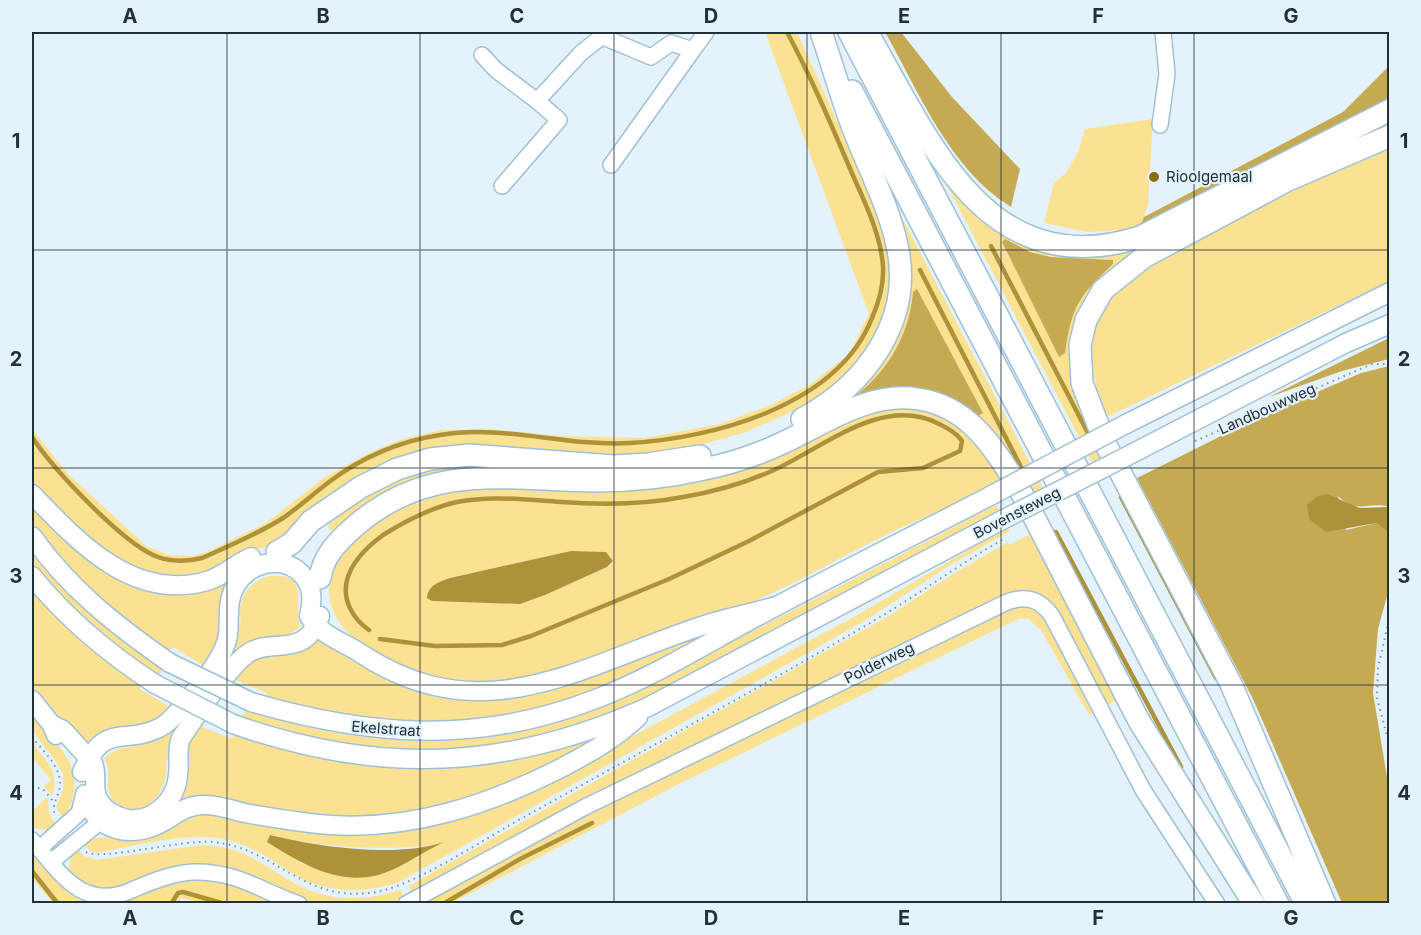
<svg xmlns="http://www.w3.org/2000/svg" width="1421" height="935" viewBox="0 0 1421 935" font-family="Inter,sans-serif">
	<rect width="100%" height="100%" fill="#e4f2fb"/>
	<path fill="#fbe192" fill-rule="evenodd" d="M765,32h32l75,167 13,36 6,43 -2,20 -6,22 -24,42 -28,27 -31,19 -54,24 -52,15 -44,6 -38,2 -159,-8 -181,99 -19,4 -37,21 -47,9 -44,-11 -93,-80v-60l35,44 79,73 23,9 23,1 15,-4 59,-29 59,-46 46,-25 32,-13 38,-9 50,-1 70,7 84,2 75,-14 51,-19 40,-21 38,-30 20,-40z
		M1153,119l-5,86 -9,24 -51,3 -44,-9 10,-40 12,-10 12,-21 7,-23z
		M1389,150v131l-282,136c-12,-30 -21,-61 -11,-93 3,-13 12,-25 21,-35 23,-23 57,-37 86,-52 61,-32 121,-63 186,-87z
		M940,172c37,49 77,86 142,83 20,0 33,-5 55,-3l-61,83 27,121 -11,6zM1002,242c13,-1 20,8 32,11 24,6 48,6 73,6 -10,19 -22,30 -32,48 -8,14 -8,30 -10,46l-6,4z
		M887,189l156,299 -13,7c-25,-44 -54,-93 -109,-101 -65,-9 -131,45 -191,64 -43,13 -90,19 -135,18 -107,-2 -171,-21 -258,60l-10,-10c32,-30 68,-50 111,-59 66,-13 134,7 200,3 91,-6 198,-40 247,-123 12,-21 22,-43 21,-68 0,-31 -11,-59 -21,-88zM917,289l65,124 -5,3c-37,-33 -72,-31 -117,-17l-3,-4c33,-28 52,-60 56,-103z
		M901,408c55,3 73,30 101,72 -37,21 -76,36 -114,54 -40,19 -78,42 -118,60 -51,24 -104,42 -157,60 -25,8 -61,26 -86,28 -58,4 -111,-4 -161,-35 -27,-17 -44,-43 -34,-76 1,-6 3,-14 7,-19 24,-29 85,-59 122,-64 42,-5 84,2 126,4 41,1 85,-3 125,-13 66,-17 124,-62 189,-71zM571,551l35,1 7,9 -3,5 -65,29 -25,9 -88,-3 -5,-6 8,-11 15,-6z
		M32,502l95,78 107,-5 -20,77 -10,14 -31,-19 -4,5 -9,-6 -69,-54 -24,-25 -35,-44z
		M996,505l5,8 -355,186 -85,33 -68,15 -87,5 -90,-12 -75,-22 6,-8c113,39 237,44 350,-1 55,-22 106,-52 158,-79 81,-42 161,-83 241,-125z
		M1008,527l2,4 -63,36 -79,52 -471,264c-36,11 -73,10 -105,-10 -23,-15 -42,-29 -69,-34 -41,-7 -87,7 -127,14l-7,-3 -6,-7c11,-7 22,-5 35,-7 29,-5 58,-15 86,-25l173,18 193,-59 289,-156zM270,835c55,14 112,15 168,10l-100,31 -37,-13z
		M1031,534l86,166 -12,6 -70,-111 -624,299 -2,-8 483,-272 61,-40 55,-32 1,3z
		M32,551l62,66 69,52 -5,7c-48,-32 -91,-68 -126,-114z
		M270,576c45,-4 20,36 31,51l-15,9 -18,1 -1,4 -34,18 -5,-4 8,-13 1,-17 4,-2c-4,-22 5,-41 29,-47z
		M32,589l86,80 23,17 -1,3 30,18c-10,18 -62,33 -82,42l-56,-62z
		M1016,602l26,8 55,101 -8,4 -48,-85 -13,-11 -8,-1 -343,167 -225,118 -35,1 96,-55z
		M718,626l2,5 -102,51 -79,27 -69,13h-100l-105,-24 2,-5 -34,-14 18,-17 14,-5 28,-5 25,-18 34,25 43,25 40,13 20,2 24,-1z
		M32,714c30,38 59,55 32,106l-8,-13 7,-17v-16l-8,-14 -23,-29z
		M198,725l34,14 3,-5c83,29 172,43 260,30 42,-7 82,-20 123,-31l-151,71 -107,16 -185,-14 13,-66z
		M172,727l5,3 -7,14v16l-4,1c5,25 -19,61 -47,44 -20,-12 -4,-32 -15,-47l13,-9 19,-3 1,-4 21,-3z
		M32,743c13,16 29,30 20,53l-8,-10 7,-6 -19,-23z
		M48,797l1,16 8,13 -10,4 -15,-2v-17z
		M202,845c47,2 61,22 100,42 31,15 66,13 99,3l3,7 -13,6h-78l-83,-32 -127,19 -16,-4 -18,-16 2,-14 6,-8 7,8 13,4z
		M32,850l35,42 17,11h-31l-21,-25z
		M213,877l74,26h-86l-20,-5 -3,5 -64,1 53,-23z"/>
	<path fill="#c6aa53" d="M885,32h16l51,65 68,72 -9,38c-61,-37 -92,-115 -126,-175z
		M1389,66v36l-250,127 5,-12 199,-105z
		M1005,239l25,13 21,5 62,3v4c-35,33 -41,42 -48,89l-6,4 -57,-115z
		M917,289l66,124 -5,3c-41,-35 -70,-27 -118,-17l-3,-4c33,-27 52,-61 56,-103z
		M1389,338v21l-47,12 -73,26z
		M1389,366v141c-21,-6 -31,8 -51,-11l8,34 30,-7 13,10v56l-11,40 -5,64 16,96v114h-47l-89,-204 -116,-221 120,-60 104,-45z"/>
	<path fill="#ae9239" d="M1327,494l33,14 29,-1v26l-13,-10 -50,9 -17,-13 -2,-14 9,-8z
		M571,551l35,1 7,9 -6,6 -62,28 -25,9 -88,-3 -5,-3c1,-13 12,-16 23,-20z
		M270,835c49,12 126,23 174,7 -22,10 -46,29 -70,34 -40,8 -75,-14 -107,-34z"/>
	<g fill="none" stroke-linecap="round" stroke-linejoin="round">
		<path stroke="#ae9239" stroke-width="4.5" d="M991,246l100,193
			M920,270l104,203
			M32,437c21,32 87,102 121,118 14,7 34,7 49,3 27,-12 56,-24 81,-40 16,-11 30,-24 46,-36 32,-24 71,-41 111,-47 63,-11 126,12 190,8 85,-5 208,-38 242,-125 7,-16 12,-33 11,-51 -2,-33 -19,-66 -32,-96 -20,-47 -40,-94 -64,-139
			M1121,497l95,181
			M1056,532l125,235
			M369,630c-16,-11 -27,-30 -22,-50 5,-19 21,-34 36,-45 24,-15 47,-27 74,-33 34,-7 70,-2 104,0 41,3 81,3 122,-5 31,-5 62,-14 91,-27 47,-21 108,-75 163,-47 9,4 19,9 25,18l-2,10 -37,17 -45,4 -129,69 -80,38 -138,57 -29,9 -67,1 -55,-7
			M32,871l26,33
			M171,904l7,-11 5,-1 42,12
			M443,904l77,-45 72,-36"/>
		<g stroke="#9fc0d6" stroke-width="18">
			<path id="minor" d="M601,36l50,21 20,-14 22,7 13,-18
				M482,55l14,15 41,31 44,-48 19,-15 3,-6
				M1160,125l7,-51 -4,-42
				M611,165l82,-115
				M502,186l57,-66 -22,-19
				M32,840c28,33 51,72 100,50 19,-8 40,-17 61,-18 45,-1 67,19 106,32
				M39,849l40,-36 5,-20
				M51,862l50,-41
				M406,904l179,-97 422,-205c19,-7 33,-3 45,14l91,174 74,114"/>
		</g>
		<g stroke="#9fc0d6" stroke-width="21">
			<path id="major" d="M1126,424l264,-132
				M1139,450l207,-107 44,-19
				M32,494c46,48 101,108 175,87 17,-5 28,-17 44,-24
				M32,536c37,53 86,91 138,127
				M32,576c34,42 77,78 123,108
				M32,700l20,25 4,10
				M251,702c117,34 225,43 342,-2 59,-22 114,-57 169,-86 76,-41 153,-79 230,-119
				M233,724c147,52 274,46 415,-17l356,-188
				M52,725l11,5 30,33c5,11 -1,24 5,36 6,11 18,18 30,20 26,3 48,-19 50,-44 2,-13 -2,-25 3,-37 16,-23 45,-68 66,-84 25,-18 57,7 73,-38
				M82,772c24,-52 40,-26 77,-44 9,-4 17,-14 23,-21 15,-19 36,-41 44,-64 4,-10 2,-21 3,-31 0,-26 17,-47 43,-49 13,-1 24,4 32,14 10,13 8,25 5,39 13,20 33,25 51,37 128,85 229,7 354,-31 21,-6 42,-10 62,-16
				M89,806c12,24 39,30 63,21 19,-7 31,-23 53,-22 14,0 27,5 40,8 29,5 57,10 86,12 81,5 157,-20 228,-56 29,-15 56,-30 79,-52"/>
		</g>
		<g stroke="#9fc0d6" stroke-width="24">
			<path id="highway" d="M849,32l457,872
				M867,32c62,107 119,254 273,205l250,-127
				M852,91l426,813
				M802,419c64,-34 112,-99 95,-174 -8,-37 -26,-72 -40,-107 -14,-33 -23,-69 -35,-103
				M277,552l15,-9 19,-22 50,-34 36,-18 33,-10 39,-4 145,11 34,-2 52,-8
				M320,578c3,-22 18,-37 34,-51 75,-66 152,-47 242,-46 37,0 73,-4 108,-12 25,-5 50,-13 74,-24 43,-19 89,-54 140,-46 51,7 76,49 101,89l120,233 115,183
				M1325,904l-94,-220 -126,-241 -23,-60 -2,-38 6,-25 17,-30 41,-33 144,-77 102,-44"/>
		</g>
		<path stroke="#83919a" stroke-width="2" stroke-dasharray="1.5 4.5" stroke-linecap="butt" d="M1195,441l177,-77h18
			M1390,615l-12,53 -1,30 13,49
			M32,737c10,13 29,29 28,48 -1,12 -9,18 -5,31
			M32,787l11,2 11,13
			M86,852c17,9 97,-13 127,-10 62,6 89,59 157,51 41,-4 117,-56 156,-77 118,-66 238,-130 354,-199 42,-25 80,-53 122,-77"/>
		<use href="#minor" stroke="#fff" stroke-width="15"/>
		<use href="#major" stroke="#fff" stroke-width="18"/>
		<use href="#highway" stroke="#fff" stroke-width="21"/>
		<g stroke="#9fc0d6" stroke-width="21" stroke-linecap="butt">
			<path id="major-bridge" d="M992,495l134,-71
				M1004,519l135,-69
				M170,663l81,39
				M155,684l78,40"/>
		</g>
		<use href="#major-bridge" stroke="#fff" stroke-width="18"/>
	</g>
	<path fill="none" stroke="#233039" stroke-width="1.5" stroke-opacity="0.55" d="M227,32v872M420,32v872M614,32v872M807,32v872M1001,32v872M1194,32v872M32,250h1358M32,468h1358M32,685h1358"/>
	<circle fill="#886e0e" stroke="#e4f2fb" stroke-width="2" cx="1154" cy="177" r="6"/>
	<g text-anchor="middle" stroke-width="4.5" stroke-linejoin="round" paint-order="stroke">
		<g font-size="15" fill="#233039" stroke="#e4f2fb" text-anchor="start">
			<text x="1166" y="182">Rioolgemaal</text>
		</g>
		<g font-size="15" fill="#233039" stroke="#e4f2fb">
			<text transform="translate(1267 409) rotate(-24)" y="5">Landbouwweg</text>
			<text transform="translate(1017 513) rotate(-27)" y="5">Bovensteweg</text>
			<text transform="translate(879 663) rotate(-26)" y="5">Polderweg</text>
			<text transform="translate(386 729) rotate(4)" y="5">Ekelstraat</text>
		</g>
	</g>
	<rect width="1421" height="935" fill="none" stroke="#e4f2fb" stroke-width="66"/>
	<rect x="33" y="33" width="1355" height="869" fill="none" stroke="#233039" stroke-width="2"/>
	<g font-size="20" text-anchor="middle" font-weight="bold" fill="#233039">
		<text x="130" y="23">A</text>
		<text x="323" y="23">B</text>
		<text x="517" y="23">C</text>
		<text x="711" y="23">D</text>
		<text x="904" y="23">E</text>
		<text x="1098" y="23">F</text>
		<text x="1291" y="23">G</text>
		<text x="16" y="148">1</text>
		<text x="1404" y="148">1</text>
		<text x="16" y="366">2</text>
		<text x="1404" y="366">2</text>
		<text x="16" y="583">3</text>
		<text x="1404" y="583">3</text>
		<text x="16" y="800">4</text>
		<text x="1404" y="800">4</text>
		<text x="130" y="925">A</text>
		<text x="323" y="925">B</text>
		<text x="517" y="925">C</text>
		<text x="711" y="925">D</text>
		<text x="904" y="925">E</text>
		<text x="1098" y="925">F</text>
		<text x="1291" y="925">G</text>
	</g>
</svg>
